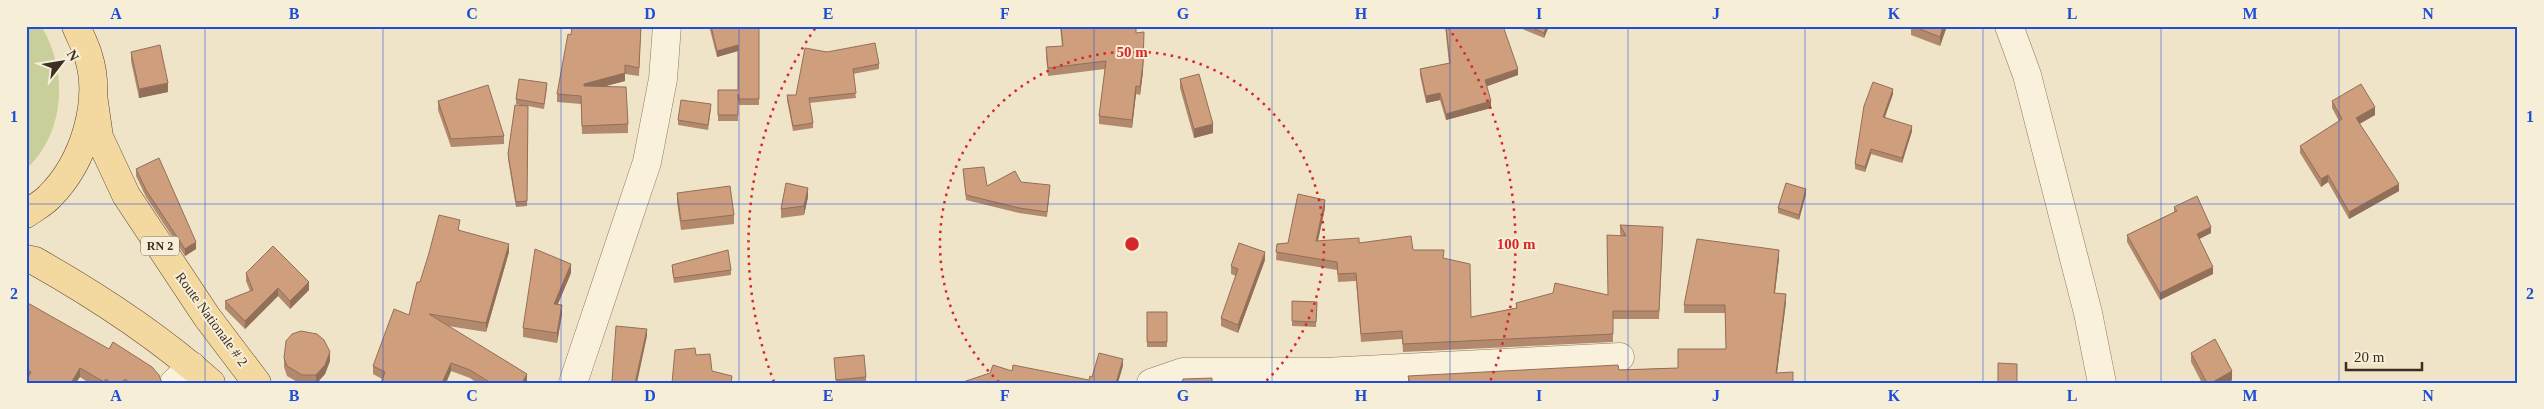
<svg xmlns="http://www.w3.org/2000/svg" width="2544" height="409" viewBox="0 0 2544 409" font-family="'Times New Roman',serif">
	<rect width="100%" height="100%" fill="#f0e4c8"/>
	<path fill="#c9cf9b" d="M26,26h15c27,43 25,107 -15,143z"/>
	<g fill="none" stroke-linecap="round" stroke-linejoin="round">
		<g stroke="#8d765c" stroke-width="29">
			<path id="minor" d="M2009,26l18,49 61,238 14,70
				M174,383l18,-17
				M573,383l74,-221 16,-83 4,-53
				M1151,383l32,-11h141l296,-15"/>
		</g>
		<g stroke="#5b4430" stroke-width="29">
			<path id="major" d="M93,95l6,42 27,58 81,122 50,66
				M26,214c8,-6 18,-11 24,-18 34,-34 53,-95 38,-141 -3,-10 -8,-19 -12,-29
				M26,259l9,2c62,35 122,74 176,122"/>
		</g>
		<use href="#minor" stroke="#faf1dc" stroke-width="28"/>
		<use href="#major" stroke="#f3d9a0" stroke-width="28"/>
	</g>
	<path fill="#b2896c" d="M641,26l-2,50 -14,-2v7l-20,5 23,38v9l-46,1 -1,-30 -24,-2v-8l14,-59z
		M709,26h50v79h-20l-1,-5v21h-20v-31h20v-39l-21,6z
		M1060,26h76v7l7,39 -3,23 -4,-1 -4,34 -33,-4v-8l6,-47 -57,7 -2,-20v-9l16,-1z
		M1445,26h58l15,49 -31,11 4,22 -45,12 -6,-20 -14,3 -6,-28v-6l29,-6z
		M1520,26h29l-5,12 -24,-10z
		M1911,26h36l-7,20 -29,-11z
		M131,52l37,40 -29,6 -8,-37z
		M827,52l52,12v5l-26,5 3,24 -47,5 4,20v5l-20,3 -6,-31v-5h9z
		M1180,79l33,54 -19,5 -14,-50z
		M547,88l-3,21 -16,-3 -1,100 -11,1 -8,-48v-5l12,-49 -4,-1v-5z
		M1893,94l-8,23 27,14 -10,32 -31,-9 -6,18 -10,-3v-5z
		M438,101l66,35v8l-53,3 -13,-37z
		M2332,101l43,14 -16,9 40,67 -50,28 -21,-37 -7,5 -21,-34v-7l39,-25 -7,-13z
		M711,109l-3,21 -30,-5v-5z
		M136,169l60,80 -11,7 -39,-59 -10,-21z
		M963,169l24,17 34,-4 29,8 -3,27 -28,-4 -53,-13z
		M677,193l57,22v9l-53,6 -4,-28z
		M1806,194l-7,26 -21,-7v-5z
		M808,197l-4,18 -23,3v-9z
		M2174,207l37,26 -12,6 14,35 -53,26 -33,-58v-7l47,-23z
		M1325,208l-7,33 41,2 54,7 31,8 27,59 45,-9v-5l92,-8 13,-59 -1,-3v-8l43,10 -4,84h-46v23l-210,10 -1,-13 -41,3 -5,-61 -18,1 -1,-12 -61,-10 1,-16 11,-1z
		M460,229v2l49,21 -23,80 -38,-6 79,57h-50l-7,-5 -19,-7 -5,12h-65l1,-4 -9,-5v-8l36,-51 11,-33z
		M1779,258l-4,35 11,9 -9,71 16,10h-385v-7l270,-8 48,-19 -1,-36h-41v-8z
		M1265,260l-27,73 -17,-7v-8l15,-42 -5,-2v-8z
		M672,265l59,5v5l-57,8 -2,-13z
		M246,273l63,17 -19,19 -12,-13 -33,33 -20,-20v-8l25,-10 -4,-10z
		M571,273l-13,31 4,10 -5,29 -34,-6v-9z
		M1292,301l25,1 -1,25 -24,-1z
		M26,302l136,81h-73l-9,-6 -53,2 -1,-1z
		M1147,312h20v35h-20z
		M2191,353l41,27 -4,3h-26l-11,-21z
		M284,358l46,3 -5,13 -8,9h-18l-12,-7 -3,-9z
		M834,358l32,19v5l-30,1z"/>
	<path fill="#916f58" d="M1547,26h2l-5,12v-5z
		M1943,26h4l-7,20v-9z
		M1144,41l-1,31 -3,23v-8z
		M738,45v6l-21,6v-6z
		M1518,69v6l-33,12v-7z
		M625,73v8l-41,11v-8z
		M168,83v9l-29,6v-9z
		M1136,86v8l-4,34v-8z
		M1893,89v5l-10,28v-5z
		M1440,93v7l-14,3v-7z
		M1491,101v7l-45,12v-6z
		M2375,107v8l-19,11v-8z
		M1213,124v9l-19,5v-9z
		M1912,126v5l-10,32v-5z
		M1871,149v5l-6,18v-5z
		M2328,175v7l-7,5v-8z
		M2399,184v7l-50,28v-7z
		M808,188v9l-4,18v-9z
		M1806,189v5l-7,26v-5z
		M1325,200v8l-9,41v-8z
		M2211,227v6l-14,7v-6z
		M196,242v7l-11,7v-7z
		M509,244v8l-23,80v-9z
		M1779,250v8l-5,42v-7z
		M1265,252v8l-27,73v-8z
		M571,264v9l-17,40v-9z
		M2213,267v7l-53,26v-7z
		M309,282v8l-19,19v-8z
		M278,288v8l-33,33v-8z
		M1786,294v8l-10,79v-8z
		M562,305v9l-5,29v-10z
		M647,329v7l-10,47h-2z
		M330,352v9l-5,13 -8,9h-1v-8z
		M1123,359v7l-5,17h-2z
		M451,363v8l-5,12h-4z
		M80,368v9l-4,6h-5z
		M2232,371v9l-4,3h-17z
		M527,374v9h-5z"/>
	<path fill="#cf9f7d" stroke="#916f58" d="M572,26h69l-2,42 -14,-3v8l-41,11v2l42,1 2,37 -46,2 -1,-30 -24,-2 11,-60 3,1z
		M711,26h48v73h-20l-1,-5v21h-20v-25h20v-45l-21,6z
		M1061,26h75v7l8,-1 -1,32 -3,23 -4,-1 -4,34 -33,-4 7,-55 -58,7 -2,-21 17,-1z
		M1446,26h57l15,43 -33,11 6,21 -45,13 -6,-21 -14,3 -6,-27 30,-6z
		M1528,26h19l-3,7z
		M1912,26h31l-3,11z
		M875,43l4,21 -26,5 3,24 -47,5 4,25 -20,3 -6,-31h9l9,-47 22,4z
		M160,45l8,38 -29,6 -8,-37z
		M1199,74l14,50 -19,5 -14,-50z
		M519,79l28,4 -3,21 -28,-5z
		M1873,82l20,7 -10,28 29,9 -10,32 -31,-9 -6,18 -10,-3 9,-58z
		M2361,84l14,23 -19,11 43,66 -50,28 -21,-37 -7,4 -21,-33 42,-27 -10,-18z
		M488,85l16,51 -53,3 -13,-38z
		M681,100l30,4 -3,21 -30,-5z
		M515,105l13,1 -1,95 -11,1 -8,-48z
		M159,158l37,84 -11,7 -39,-59 -10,-21z
		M984,167l3,19 28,-15 6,11 29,3 -3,27 -28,-4 -53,-13 -3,-26z
		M786,183l22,5 -4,18 -23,3z
		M1786,183l20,6 -7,26 -21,-7z
		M730,186l4,29 -53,6 -4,-28z
		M1298,194l27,6 -9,41 43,-3v5l52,-7 2,14h31l-1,8 27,6 1,53 46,-9 -1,-5 37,-10 2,-10 53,12 -1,-60 19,1 -6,-11 43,2 -4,84h-46v23l-210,10 -1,-13 -41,3 -5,-61 -18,1 -1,-12 -61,-10 1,-8 11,-1z
		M2197,196l14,31 -14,7 16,33 -53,26 -33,-58 50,-24 -3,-4z
		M439,215l21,5 -2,10 51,14 -23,79 -57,-9 98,60 -5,9h-31l-21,-13 -19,-7 -9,20h-61l4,-11 -12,-6 21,-57 15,6 8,-33h3l9,-29z
		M1697,239l82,11 -5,43 12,1 -10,79 17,-1v11h-383l-2,-7 210,-11 1,5 59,-2v-19h48l-1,-44h-41z
		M1239,243l26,9 -27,73 -17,-7 17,-49 -7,-3z
		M273,246l36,36 -19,19 -12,-13 -33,33 -20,-20 28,-11 -7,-17z
		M535,249l36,15 -17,40 8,1 -5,28 -34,-5z
		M728,250l3,20 -57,8 -2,-13z
		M1292,301l25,1 -1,20 -24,-1z
		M26,302l83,47 4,-7 39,25 7,8 3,8h-32l-5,-4 -3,4h-11l-5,-4 -2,3 -24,-14 -9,15h-45v-2l5,-9 -5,-3z
		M1147,312h20v30h-20z
		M616,326l31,3 -12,54h-14l-9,-2z
		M301,331l16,3 7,6 6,12 -5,13 -9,10h-14l-15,-9 -3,-8 2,-17 6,-7z
		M2215,339l17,32 -21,12h-4l-16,-30z
		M695,348l1,7 14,-1 2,17 20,5 -1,7h-59l3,-33z
		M1099,353l24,6 -7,24h-156l30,-10 3,-8 19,6 1,-6 76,15 1,-4 2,1z
		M864,355l2,22 -30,3 -2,-22z
		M1998,363l19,1v19h-19z
		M1212,378v5h-30l1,-4z"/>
	<path fill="none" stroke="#1d4ed8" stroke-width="1" stroke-opacity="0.55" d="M205,26v357M383,26v357M561,26v357M739,26v357M916,26v357M1094,26v357M1272,26v357M1450,26v357M1628,26v357M1805,26v357M1983,26v357M2161,26v357M2339,26v357M26,204h2492"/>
	<g fill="none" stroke="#d62828" stroke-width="2.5" stroke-dasharray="2.5 5">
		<path d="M999 382A192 192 0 1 1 1265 382"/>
		<path d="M774 382A384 384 0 0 1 816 27M1448 27A384 384 0 0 1 1490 382"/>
	</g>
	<g text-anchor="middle" stroke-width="4" stroke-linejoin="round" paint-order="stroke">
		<rect fill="#f7eed8" stroke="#756857" stroke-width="1" x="141" y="236.5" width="38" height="19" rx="4"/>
		<g font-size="12" font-weight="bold" fill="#3d2e20">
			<text x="160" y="250">RN 2</text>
		</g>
		<g font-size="14" fill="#3d2e20" stroke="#f7eed8">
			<text transform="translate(212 319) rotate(54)" y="5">Route Nationale # 2</text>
		</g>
	</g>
	<circle cx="1132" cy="244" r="8" fill="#d62828" stroke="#f7eed8" stroke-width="2.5"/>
	<g font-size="15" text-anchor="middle" font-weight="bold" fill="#d62828" stroke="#f7eed8" stroke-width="4" stroke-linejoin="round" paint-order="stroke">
		<text x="1132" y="57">50 m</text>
		<text x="1516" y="249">100 m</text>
	</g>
	<rect width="2544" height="409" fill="none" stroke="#f7eed8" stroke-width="55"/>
	<g transform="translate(62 62) rotate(59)" stroke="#f7eed8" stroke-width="4" paint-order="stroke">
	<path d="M0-4L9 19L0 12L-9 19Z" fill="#3d2e20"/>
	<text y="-8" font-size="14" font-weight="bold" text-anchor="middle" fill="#3d2e20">N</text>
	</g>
	<path d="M2346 362v8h76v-8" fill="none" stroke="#3d2e20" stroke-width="2.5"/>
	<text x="2354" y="362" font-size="15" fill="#3d2e20" stroke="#f7eed8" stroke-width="4" paint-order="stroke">20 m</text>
	<rect x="28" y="28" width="2488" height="354" fill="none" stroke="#1d4ed8" stroke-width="2"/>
	<g font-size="16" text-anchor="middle" font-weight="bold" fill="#1d4ed8">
		<text x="116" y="19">A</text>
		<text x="294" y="19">B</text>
		<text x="472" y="19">C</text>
		<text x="650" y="19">D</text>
		<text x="828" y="19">E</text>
		<text x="1005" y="19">F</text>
		<text x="1183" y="19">G</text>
		<text x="1361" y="19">H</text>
		<text x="1539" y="19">I</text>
		<text x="1716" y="19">J</text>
		<text x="1894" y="19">K</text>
		<text x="2072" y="19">L</text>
		<text x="2250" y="19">M</text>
		<text x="2428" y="19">N</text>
		<text x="14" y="122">1</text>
		<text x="2530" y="122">1</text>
		<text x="14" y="299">2</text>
		<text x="2530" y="299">2</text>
		<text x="116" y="401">A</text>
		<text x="294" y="401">B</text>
		<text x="472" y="401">C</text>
		<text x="650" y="401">D</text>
		<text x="828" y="401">E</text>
		<text x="1005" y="401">F</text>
		<text x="1183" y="401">G</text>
		<text x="1361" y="401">H</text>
		<text x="1539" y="401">I</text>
		<text x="1716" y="401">J</text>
		<text x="1894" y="401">K</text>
		<text x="2072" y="401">L</text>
		<text x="2250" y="401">M</text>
		<text x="2428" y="401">N</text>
	</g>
</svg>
